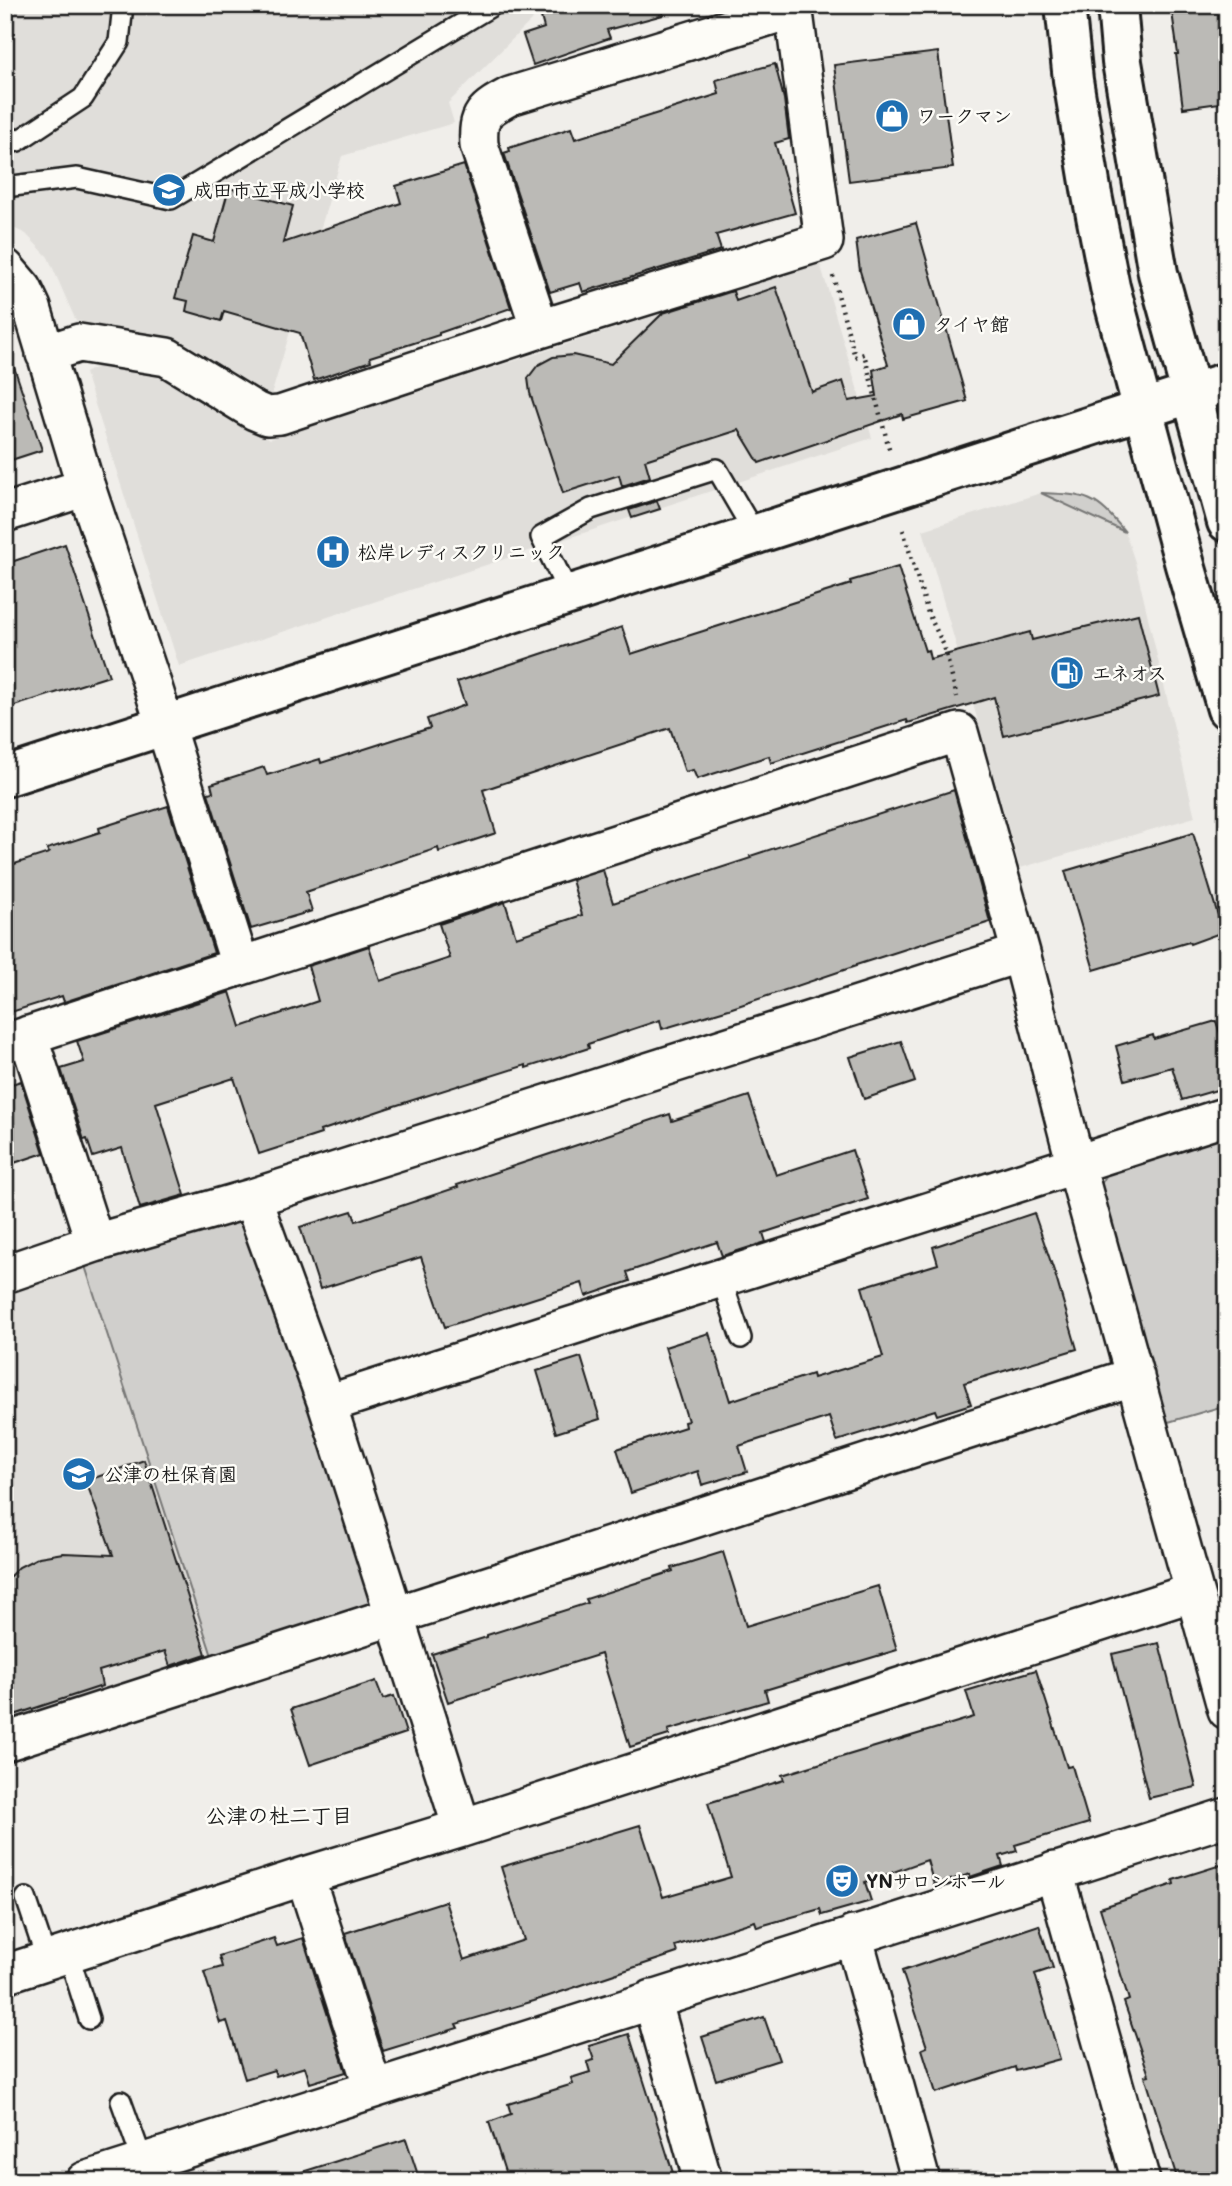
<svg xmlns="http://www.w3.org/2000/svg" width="1232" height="2186" viewBox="0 0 1232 2186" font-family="Mali,'Klee One',sans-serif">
	<rect width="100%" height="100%" fill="#f0eeea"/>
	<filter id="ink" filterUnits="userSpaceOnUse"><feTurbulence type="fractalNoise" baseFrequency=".0143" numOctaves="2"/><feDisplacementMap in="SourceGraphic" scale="14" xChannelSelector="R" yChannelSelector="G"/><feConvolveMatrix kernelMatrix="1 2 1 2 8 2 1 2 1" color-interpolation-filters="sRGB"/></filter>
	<g filter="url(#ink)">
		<path fill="#e0deda" d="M5,5h542l-99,98 6,20 -112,33 -71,240 -92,-57 -103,-18 -28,-64 -22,-23 -21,-10z
			M820,263l52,175 -693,228 -94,-293 17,-9 62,9 106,66z
			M1041,493l84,39 10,30 60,255 -175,51 -97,-338z
			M85,1266l127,390 -207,65v-428z"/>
		<path fill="#d0cfcc" stroke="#767674" stroke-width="2" d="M1041,493c46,2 54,2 84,39z
			M1227,1133v272l-62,18 -66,-236 9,-14z
			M234,1219l19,16 120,369 -161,52 -127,-390z"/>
		<path fill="#bbbab6" stroke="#1c1c1c" stroke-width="2" d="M579,5h82l2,10 -56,15 3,8 -77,27 -10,-30 21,-7 -3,-11z
			M1171,5h56v97l-44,6 -7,-54h2z
			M938,52l15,116 -104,13 -15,-116z
			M775,64l9,35 5,40 -14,4 20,70 -79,22 5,15 -138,42 -3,-9 -30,9 -46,-139 6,-2 -1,-3 62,-20 4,11 144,-45 -3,-14z
			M464,165l47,143 -72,25v2l-69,22 1,4 -57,19 -14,-47 -76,-22 -3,10 -35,-10 2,-10 -13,-3 18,-62 21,6 15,-54 64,18 -10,37 118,-40 -5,-17z
			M916,223l51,178 -64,18 -1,-5 -143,49 -20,-33 -94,30 5,17 -28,9 -3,-11 -56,18 -33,-100 -2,-15 10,-13 15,-8 20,-2 38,9 52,-51 70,-22 3,10 40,-14 36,105 31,-11 6,20 28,-5 -4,-26 15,-5 -28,-94 -4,-31z
			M11,358l31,92 -37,12v-103z
			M657,501l3,8 -28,9 -3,-8z
			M65,544l44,132 -104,33v-145z
			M898,567l27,84 3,-1 2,9 100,-27 2,8 106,-26 21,82 -155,40 -10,-39 -86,26 -1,-3 -136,43 -2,-7 -72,23 -4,-9 -8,2 -15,-44 -187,62 13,43 -57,19 -1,-4 -132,44 6,19 -61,18 -43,-136 5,-1 -2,-8 53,-17 3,8 53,-16 1,4 109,-35 -3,-9 38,-14 -8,-23 165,-55 9,27 220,-70 -1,-3z
			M954,790l36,132 -134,43v1l-127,43 -67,20 -2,-9 -72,24 1,4 -63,20v-3l-66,21v-1l-72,23 -68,23 1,3 -62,20 -25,-76 -78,25 29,92 -45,13 -18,-60 -29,9 -6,-18 -3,1 -23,-71 23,-7 -7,-21 153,-49 11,35 77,-26 -10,-35 61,-20 11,35 70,-23 -11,-34 66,-22 11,35 66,-22 -10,-35 31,-10 10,33 138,-45 -1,-2z
			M168,806l46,147 -150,49 -2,-6 -57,18v-147l44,-14 -2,-4 53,-17 -1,-4z
			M1193,833l30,99 -33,12 -1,-2 -95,28 -29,-99z
			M1216,1021l11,35v31l-45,13 -10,-33 -47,13 -9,-34 37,-11 1,4z
			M901,1041l14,41 -51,17 -14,-42z
			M21,1081l23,72 -39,13v-80z
			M749,1096l27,79 76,-25 16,49 -105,34 3,9 -44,14 -5,-14 -90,30 3,9 -44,15 -4,-13 -137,44 -24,-70 -101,32 -20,-62 52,-16 4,10 102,-34 -1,-2 213,-71 2,7z
			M1034,1213l21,61 22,75 -113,34 7,21 -34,11 -2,-5 -98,31 -8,-24 -90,29 8,26 -45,13 -4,-14 -67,22 -14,-44 68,-22 -1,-5 4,-1 -23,-74 44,-14 21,68 82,-27 1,4 70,-21 -21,-70 76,-23 -5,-17z
			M581,1357l19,62 -44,14 -19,-62z
			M144,1460l62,194 -36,12 -5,-15 -66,20 3,15 -97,32v-137l14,-14 20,-10 24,-4 50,2 -27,-74z
			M723,1552l23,74 132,-40 19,64 -132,40 3,11 -100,29 1,5 -39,12 -29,-93 -153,48 -16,-48 55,-17v-2l101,-32 -2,-4 87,-28 -1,-3z
			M1159,1643l37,144 -47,11 -37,-144z
			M1036,1670l31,97 5,-1 17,57 -74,22 2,6 -17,5 3,10 -33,11v-3l-36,11 -7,-25 -62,22 6,19 -49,14 -2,-6 -63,18 -2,-6 -80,25 2,7 -143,48 -78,23 2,4 -75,23 -38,-118 100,-32 19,59 60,-20 -23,-73 139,-42 23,72 68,-20 -23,-74 76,-23 -2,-5 192,-58 -8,-26z
			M376,1681l7,18 11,-3 12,37 -96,32 -19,-56z
			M1227,1863v318h-49l-33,-105 4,-1 -25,-73 5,-2 -29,-92 74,-24 -1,-4z
			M1039,1925l14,43 -18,6 25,85 -44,12 -1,-4 -79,26 -14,-44 5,-2 -25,-76z
			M274,1938l3,8 26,-8 43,134 -36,11 -5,-16 -29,9 -2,-6 -29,9 -18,-58 -7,2 -16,-51 18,-5 -3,-11z
			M764,2017l15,43 -63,20 -14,-43z
			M629,2034l45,142 -17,5h-149l-19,-59 22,-8 -3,-10 65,-20 -2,-6 19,-6 -3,-10 7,-2 -5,-14z
			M406,2139l14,42h-123l-1,-7z"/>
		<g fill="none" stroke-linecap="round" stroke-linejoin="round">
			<g stroke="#1c1c1c" stroke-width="24">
				<path id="service" d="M5,144l13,-3 65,-43 36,-56 4,-37
					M5,187l72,-9 94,21 322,-194
					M569,594l-28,-57 50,-28 126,-40 38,65
					M721,1278l20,60
					M26,1898l21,63
					M68,1953l21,66
					M121,2101l22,61"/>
			</g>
			<g stroke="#1c1c1c" stroke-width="42">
				<path id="minor" d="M5,268l18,21 9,19 54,179 67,200 87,278
					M540,329l-61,-184c-2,-31 5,-35 31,-49l283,-87
					M45,354l34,-11 88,14 88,54 12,5 13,-1 260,-86 284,-88 -31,-236
					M5,513l81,-26
					M28,1035l67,208
					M5,1043l954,-311 62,221 55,212 151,545
					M252,1198l75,206 135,424
					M5,1274l90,-31 157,-45 769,-245
					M327,1404l900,-288
					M5,1742l1130,-366
					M1054,1871l87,310
					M305,1876l68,212
					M853,1935l68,246
					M5,1974l300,-98 157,-48 732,-236
					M652,1999l51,182
					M85,2181l1142,-364"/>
			</g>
			<g stroke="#1c1c1c" stroke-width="44">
				<path id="tertiary" d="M1065,5l8,75 19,115 18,92 75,278 42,144
					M1117,5l5,57 36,211 69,249
					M5,777l1222,-395"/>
			</g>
			<path stroke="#1c1c1c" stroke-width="4.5" stroke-dasharray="2 5" stroke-linecap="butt" d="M833,276l22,81 9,-3 26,98
				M903,530l25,83 16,33 13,51"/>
			<use href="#service" stroke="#fdfcf7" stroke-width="19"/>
			<use href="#minor" stroke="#fdfcf7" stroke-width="37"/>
			<use href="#tertiary" stroke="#fdfcf7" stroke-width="38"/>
		</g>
	</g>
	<defs>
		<g id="shop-disc" transform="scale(1.75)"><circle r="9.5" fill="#1f6fb2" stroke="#fdfcf7"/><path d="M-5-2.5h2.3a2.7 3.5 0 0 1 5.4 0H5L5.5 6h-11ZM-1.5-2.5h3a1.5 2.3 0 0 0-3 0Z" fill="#fff"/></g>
		<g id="school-disc" transform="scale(1.75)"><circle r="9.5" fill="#1f6fb2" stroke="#fdfcf7"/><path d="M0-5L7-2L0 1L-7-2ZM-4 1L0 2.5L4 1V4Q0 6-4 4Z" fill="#fff"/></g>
		<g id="hospital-disc" transform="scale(1.75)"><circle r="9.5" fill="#1f6fb2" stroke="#fdfcf7"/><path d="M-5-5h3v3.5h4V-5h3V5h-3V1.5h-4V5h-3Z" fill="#fff"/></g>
		<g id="fuel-disc" transform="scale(1.75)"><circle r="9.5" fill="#1f6fb2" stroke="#fdfcf7"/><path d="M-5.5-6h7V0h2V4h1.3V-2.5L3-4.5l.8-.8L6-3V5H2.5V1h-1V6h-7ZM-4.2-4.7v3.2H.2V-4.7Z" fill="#fff"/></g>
		<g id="theatre-disc" transform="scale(1.75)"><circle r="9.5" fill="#1f6fb2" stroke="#fdfcf7"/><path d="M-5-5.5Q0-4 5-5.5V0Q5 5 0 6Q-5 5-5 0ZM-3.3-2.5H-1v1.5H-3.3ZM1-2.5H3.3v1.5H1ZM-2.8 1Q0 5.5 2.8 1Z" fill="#fff"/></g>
	</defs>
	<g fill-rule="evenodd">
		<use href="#shop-disc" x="892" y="116"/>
		<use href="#school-disc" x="169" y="190"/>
		<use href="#shop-disc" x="909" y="324"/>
		<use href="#hospital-disc" x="333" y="552"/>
		<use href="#fuel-disc" x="1067" y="673"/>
		<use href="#school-disc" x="79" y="1474"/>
		<use href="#theatre-disc" x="842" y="1881"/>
	</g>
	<g text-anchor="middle" stroke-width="5" stroke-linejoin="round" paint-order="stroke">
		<g font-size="19" font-weight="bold" fill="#1c1c1c" stroke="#fdfcf7" text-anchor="start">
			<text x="917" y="123">ワークマン</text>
			<text x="194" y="197">成田市立平成小学校</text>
			<text x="934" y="331">タイヤ館</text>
			<text x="358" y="559">松岸レディスクリニック</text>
			<text x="1092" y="680">エネオス</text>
			<text x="104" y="1481">公津の杜保育園</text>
			<text x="866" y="1888">YNサロンホール</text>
		</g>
		<g font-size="21" font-weight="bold" fill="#1c1c1c" stroke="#fdfcf7">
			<text x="279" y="1823">公津の杜二丁目</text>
		</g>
	</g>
	<rect width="1232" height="2186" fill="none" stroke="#fdfcf7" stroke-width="28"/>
	<rect x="14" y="14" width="1204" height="2158" fill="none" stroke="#1c1c1c" stroke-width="2.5" filter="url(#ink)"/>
</svg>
